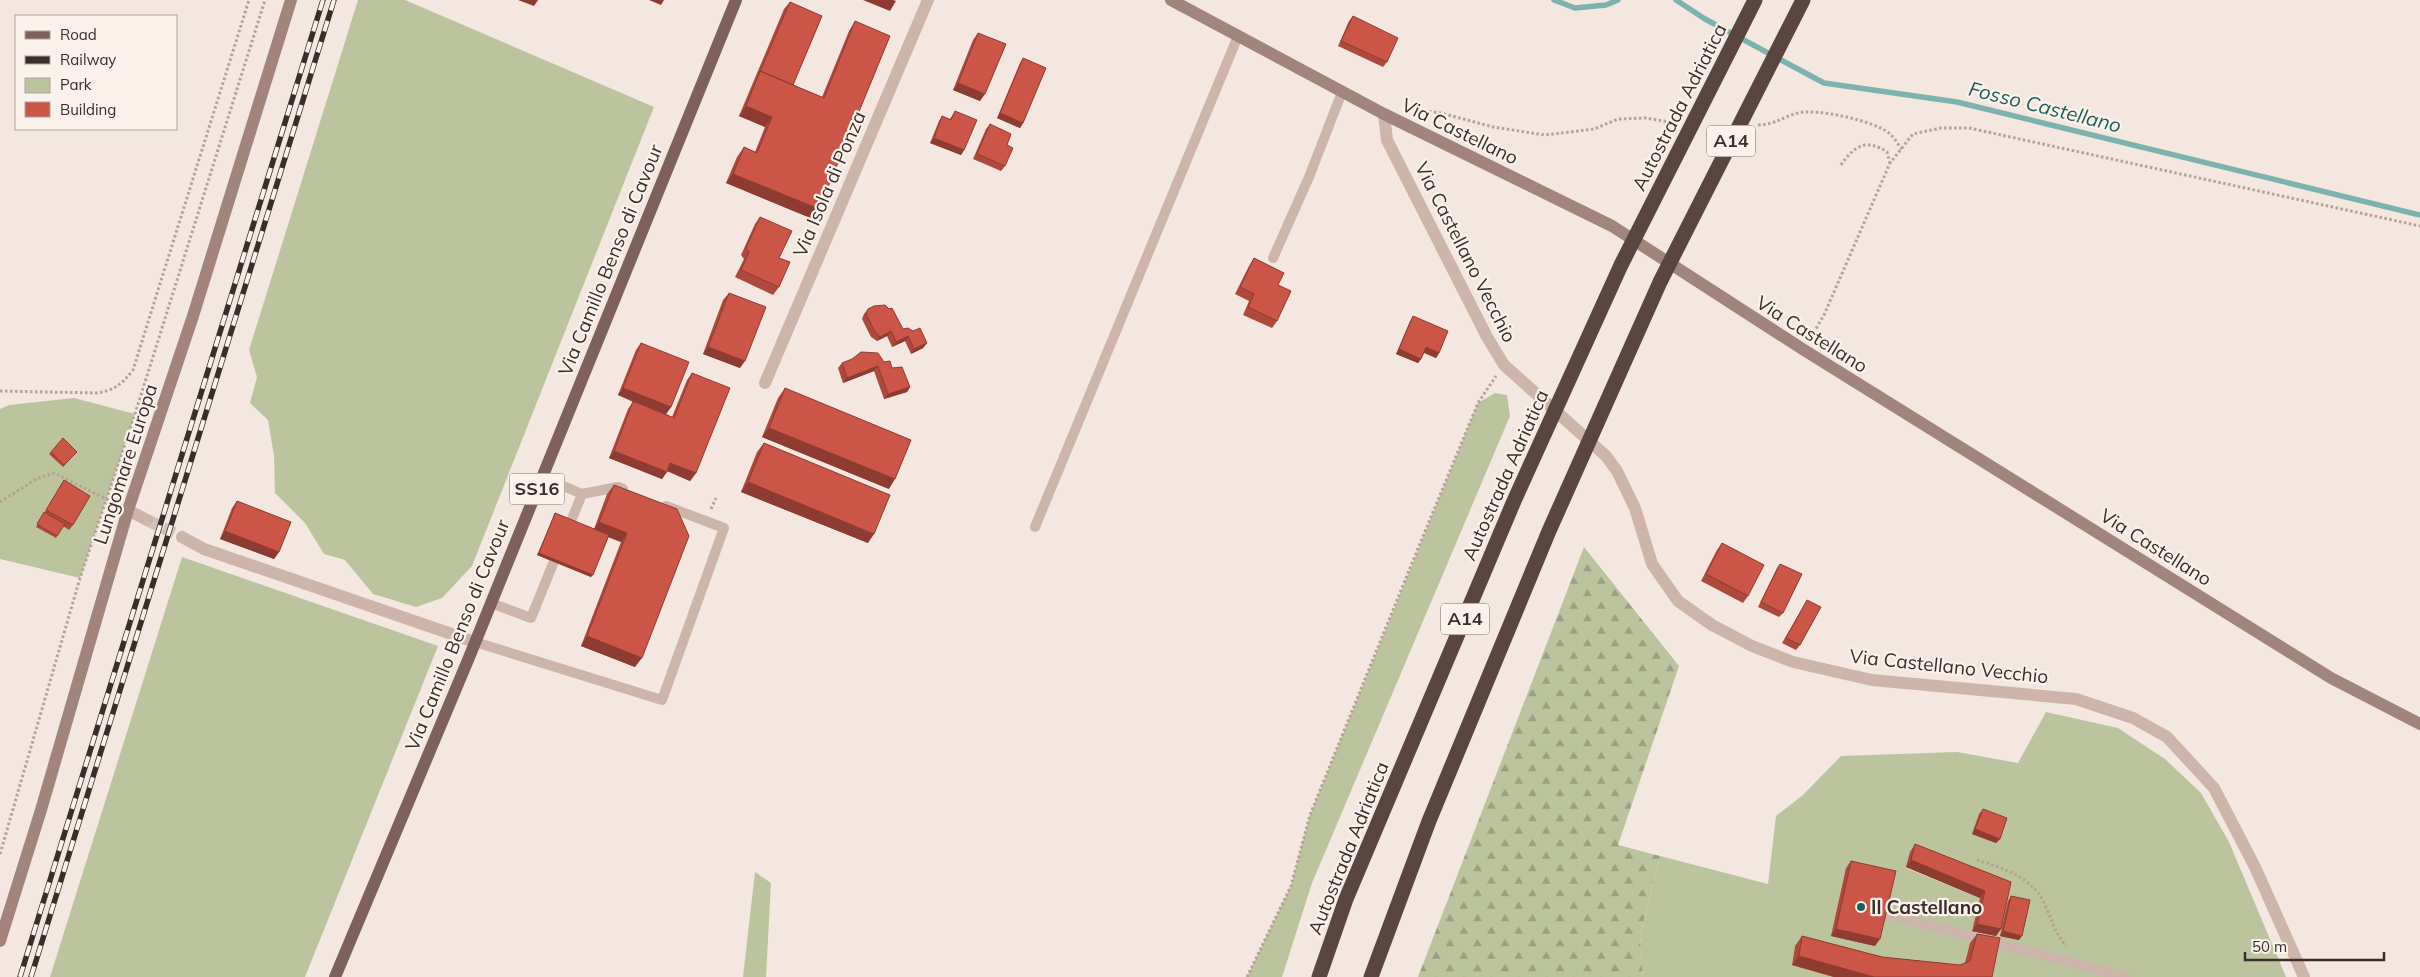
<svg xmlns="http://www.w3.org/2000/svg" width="2420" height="977" viewBox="0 0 2420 977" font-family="Mulish,sans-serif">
	<defs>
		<pattern id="forest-firs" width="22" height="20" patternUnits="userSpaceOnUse" patternTransform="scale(1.25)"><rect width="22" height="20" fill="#bcc49e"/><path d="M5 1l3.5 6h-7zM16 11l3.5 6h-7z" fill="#9aa081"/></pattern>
	</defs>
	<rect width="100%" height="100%" fill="#f4e7df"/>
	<path fill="#bcc49e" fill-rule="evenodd" d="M358,0h47l249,107 -182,459 -30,32 -26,9 -43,-13 -28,-34 -21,-6 -19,-31 -30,-30 -1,-37 -6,-36 -18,-17 7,-26 -8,-27z
		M1495,393l12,2 3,21 -198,467 -30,94h-35l44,-91 19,-71 168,-412z
		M74,398l61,16 -55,164 -80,-19v-150l9,-4z
		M182,557l256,89 -133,331h-255z
		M2046,712l72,16 47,31 36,34 28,49 57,135h-299l-24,-6 -168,-25 -3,19 42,12h-191l-3,-41 20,-80 108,28 8,-68 27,-21 38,-39 116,-4 61,11zM1906,868l100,21 -34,42 8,-33z
		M755,872l16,11 -5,94h-23z"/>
	<path fill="url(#forest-firs)" d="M1584,547l95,119 -61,179 42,11 -20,80 3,41h-225z"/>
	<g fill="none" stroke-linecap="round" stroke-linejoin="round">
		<path stroke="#7cb3ae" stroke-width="5.5" d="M1554,0l21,8 31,-3 12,-5
			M1676,0l29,19 119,64 133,19 463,113"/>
		<path stroke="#cfc2bb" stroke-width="12" stroke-dasharray="12 6" stroke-linecap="butt" d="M147,520l35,17"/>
		<path stroke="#b99f94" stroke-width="3" stroke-dasharray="2.5 2.5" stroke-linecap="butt" d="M1409,109l32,4 52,14 52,8 49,-6 24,-10 28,-1 29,5
			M1758,125c20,-1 23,-8 40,-12 18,-5 78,8 92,21 5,4 8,11 12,15
			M1708,128l14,-1
			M1841,165c13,-19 25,-27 46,-13l3,11
			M1811,337l13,-22 66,-152 23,-29 28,-6h28l451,98
			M0,391l96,2c18,-2 26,-9 37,-23l116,-370
			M0,502l36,-23 18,-6 60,30
			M711,509l5,-11
			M0,854l80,-276 55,-164 130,-414
			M1977,860c26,8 56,17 68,45 7,15 10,28 21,41
			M1247,977l44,-91 19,-71 102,-252 66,-160 18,-27"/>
		<path stroke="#cdb5aa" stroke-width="10" d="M1273,258l36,-81 33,-85
			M542,477l40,17 36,-7 5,2
			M1035,527l203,-491
			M567,531l15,-37
			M491,603l40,15 28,-69
			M475,642l187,58 62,-172 -58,-22
			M1889,915l237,62"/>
		<path stroke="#cdb5aa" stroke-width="12" d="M1384,114l3,26 100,197 17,28 102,91 11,15 18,37 17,56 26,37 34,24 40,21 41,16 79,18 204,19 57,19 34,19 47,51 41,79 49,110
			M765,383l163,-383
			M128,510l19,10
			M182,537l22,12 271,93"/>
		<path stroke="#a1847b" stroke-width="12" d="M1171,0l213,114 228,112 192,124 527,328 89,46
			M0,941l41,-131 87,-300 65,-194 98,-316"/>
		<path stroke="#7d615a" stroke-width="12" d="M335,977l133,-317 268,-660"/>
		<path stroke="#5b4540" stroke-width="15" d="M1319,977l27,-78 168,-398 107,-236 134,-265
			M1371,977l58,-156 120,-290 111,-249 143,-282"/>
		<g stroke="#3a2d2a" stroke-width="5.5">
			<path id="rail" d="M20,977l303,-977
				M31,977l303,-977"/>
		</g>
		<use href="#rail" stroke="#fbf2ec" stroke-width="4" stroke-dasharray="11" stroke-linecap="butt"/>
	</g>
	<path fill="#af493c" d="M790,2l3,83 29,12 27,-66 6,-10 -36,188 -6,10 -87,-36 11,-26 7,-10 11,5 10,-25 -26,-11 45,-107z
		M1353,16l34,46 -4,5 -45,-21 11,-25z
		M978,33l2,68 -27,-11 20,-50z
		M1023,58v65l-3,5 -23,-10 23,-55z
		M955,111l9,39 -3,5 -31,-12 9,-22 3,-5 8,3z
		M990,124l15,42 -4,5 -28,-12 13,-30z
		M760,217l19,41v29l-6,8 -38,-18 9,-18 -3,-4 14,-31z
		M1254,258l24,27 -1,36 -5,7 -29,-13 6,-14 -14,-7 14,-28z
		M729,293l11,75 -37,-14 20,-54z
		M868,309l35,20 24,14 -4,5 -12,6 -6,-13 -13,6 -5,-11 -10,5 -6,-4 -9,-18 2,-5z
		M1413,316l26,37 -3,5 -12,-5 -3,6 -3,4 -22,-9 14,-33z
		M641,343l30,64 -5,7 6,3 15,-37 5,-7 4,100 -6,8 -23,-10 -5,8 -53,-21 19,-49 5,-7 -15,-7 18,-45z
		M884,362l8,6 18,19 -3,5 -23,7 -10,-28 -31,12 -5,-15 4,-5z
		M785,388l104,101 -127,-52 16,-39z
		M764,443l104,100 -127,-51 16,-40z
		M51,452l24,2 -12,13 -14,-13z
		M64,480l9,45 -4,5 -6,-4 -7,12 -20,-11z
		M614,485l63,24 -42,158 -54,-21 40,-104 -13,-5 -17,40 -54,-22 18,-42 39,16 13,-35z
		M237,501l42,51 -5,7 -54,-20 12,-31z
		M1722,543l26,53 -5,7 -42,-22 16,-31z
		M1780,564l3,49 -4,4 -21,-10 19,-39z
		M1807,600l-7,45 -4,5 -14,-7z
		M1983,809l17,30 -4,4 -24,-9 7,-20z
		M1915,844l96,38 -15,54 -24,-5 8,-33 -74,-31 4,-15z
		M1851,861l24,85 -44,-10 15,-68z
		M2011,896l8,44 -19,-4 8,-35z
		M1977,934l15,43h-158l-42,-12 3,-19 7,-10 80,21 78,8 5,-2 5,-20z"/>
	<path fill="#8e3c31" d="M518,0h20l-4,6z
		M649,0h15l-3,5z
		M863,0h30l3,1 -6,10z
		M958,83l27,11 -5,7 -27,-11z
		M746,106l26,11 -7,10 -26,-11z
		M1000,113l23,10 -3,5 -23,-10z
		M934,138l30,12 -3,5 -31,-12z
		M733,174l86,35 -6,10 -87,-36z
		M891,331l-4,5 -10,5 3,-4z
		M908,336l-3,5 -13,6 4,-5z
		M927,343l-4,5 -12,6 3,-5z
		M708,347l37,14 -5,7 -37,-14z
		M1426,347l13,6 -3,5 -13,-6z
		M1399,349l22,10 -3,4 -22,-9z
		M878,366l-4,5 -31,12 4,-5z
		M910,387l-3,5 -23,7 4,-5z
		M623,388l48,19 -5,7 -48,-19z
		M769,428l126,51 -6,10 -127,-52z
		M614,451l53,21 -5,7 -53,-21z
		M670,463l26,10 -6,8 -25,-11z
		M748,482l126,52 -6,9 -127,-51z
		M599,522l28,11 -6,9 -28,-11z
		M225,531l54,21 -5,7 -54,-20z
		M539,553l54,22 -2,2 -54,-22z
		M587,636l55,22 -7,9 -54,-21z
		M1975,829l25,10 -4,4 -24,-9z
		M1911,860l74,31 -5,7 -74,-31z
		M1977,924l24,5 -5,7 -24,-5z
		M1836,929l44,10 -5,7 -44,-10z
		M2003,931l19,5 -3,4 -19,-4z
		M1799,956l75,21h-40l-42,-12z"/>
	<path fill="#cb5546" stroke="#8e3c31" d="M790,2l32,14 -29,69 -33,-14 -1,3z
		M1353,16l45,22 -11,24 -46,-21z
		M855,21l35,15 -71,173 -86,-35 11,-27 13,6 15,-36 -26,-11 14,-35 64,27z
		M978,33l28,11 -21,50 -27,-11z
		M1023,58l23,10 -23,55 -23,-10z
		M955,111l22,9 -13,30 -30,-12 8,-22 9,4z
		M990,124l21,10 -4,11 6,3 -8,18 -28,-12z
		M760,217l32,14 -13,27 11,4 -11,25 -38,-17 8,-18 -3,-4z
		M1254,258l30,15 -6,12 13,6 -14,30 -29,-14 6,-13 -14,-7z
		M729,293l37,14 -21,54 -37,-14z
		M885,305l4,4 3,-1 11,21 5,-1 5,3 7,-3 7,15 -13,6 -6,-13 -12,6 -5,-11 -11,6 -5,-5 -9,-18 2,-5 6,-3z
		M1413,316l35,15 -9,22 -13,-6 -5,12 -22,-10z
		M641,343l48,19 -18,45 -48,-19z
		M861,352l17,1 6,9 6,-1 2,7 10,-1 8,20 -22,7 -10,-28 -31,12 -5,-15 10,-4z
		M692,373l38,15 -34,85 -26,-10 -3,9 -53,-21 19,-50 41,17z
		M785,388l126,52 -16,39 -126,-51z
		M63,438l14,14 -13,13 -13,-13z
		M764,443l126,52 -16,39 -126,-52z
		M64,480l26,16 -17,29 -27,-15z
		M614,485l63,24 12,27 -47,122 -55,-22 40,-103 -28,-11z
		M237,501l54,21 -12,30 -54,-21z
		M44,512l21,12 -8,12 -20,-12z
		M555,513l54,22 -16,40 -54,-22z
		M1722,543l42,22 -16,31 -42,-22z
		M1780,564l22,10 -19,39 -22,-11z
		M1807,600l14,7 -21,38 -14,-7z
		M1983,809l24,9 -7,21 -25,-10z
		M1915,844l96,38 -10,47 -24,-5 8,-33 -74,-31z
		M1851,861l45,10 -16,68 -44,-10z
		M2011,896l19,4 -8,36 -19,-5z
		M1977,934l23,4 -8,39h-118l-75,-21 3,-20 80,21 78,8 10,-4z"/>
	<circle fill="#1d5e5a" stroke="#fbf2ec" stroke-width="2" cx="1861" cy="907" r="5"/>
	<g text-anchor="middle" stroke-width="4.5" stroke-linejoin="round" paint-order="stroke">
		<g fill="#fbf2ec" stroke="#746864" stroke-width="1">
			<rect x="1707" y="125.5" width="48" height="31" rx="4"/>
			<rect x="509.5" y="473.5" width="55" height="31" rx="4"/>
			<rect x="1441" y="603.5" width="48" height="31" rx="4"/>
		</g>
		<g font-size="18" font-weight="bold" fill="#3a2d2a">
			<text x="1731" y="147">A14</text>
			<text x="537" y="495">SS16</text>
			<text x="1465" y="625">A14</text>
		</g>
		<g font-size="19" fill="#3a2d2a" stroke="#fbf2ec">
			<text transform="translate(1679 107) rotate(-63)" y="7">Autostrada Adriatica</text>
			<text transform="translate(1460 131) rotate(26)" y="7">Via Castellano</text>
			<text transform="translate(829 184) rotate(-67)" y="7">Via Isola di Ponza</text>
			<text transform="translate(1466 252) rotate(63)" y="7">Via Castellano Vecchio</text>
			<text transform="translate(610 260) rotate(-68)" y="7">Via Camillo Benso di Cavour</text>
			<text transform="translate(1812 334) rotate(32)" y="7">Via Castellano</text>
			<text transform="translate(125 464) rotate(-72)" y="7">Lungomare Europa</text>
			<text transform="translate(1505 475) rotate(-66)" y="7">Autostrada Adriatica</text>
			<text transform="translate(2156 547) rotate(32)" y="7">Via Castellano</text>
			<text transform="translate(457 635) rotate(-68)" y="7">Via Camillo Benso di Cavour</text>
			<text transform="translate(1949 666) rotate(6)" y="7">Via Castellano Vecchio</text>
			<text transform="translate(1348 848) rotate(-68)" y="7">Autostrada Adriatica</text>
		</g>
		<g font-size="19" font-weight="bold" fill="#3a2d2a" stroke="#fbf2ec" text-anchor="start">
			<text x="1871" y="914">Il Castellano</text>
		</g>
		<g font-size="20" font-style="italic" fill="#1d5e5a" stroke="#fbf2ec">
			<text transform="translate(2045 107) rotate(14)" y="7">Fosso Castellano</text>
		</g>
	</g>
	<rect x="15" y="15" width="162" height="115" fill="#fbf2ec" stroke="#aea39e"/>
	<rect x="25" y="31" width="25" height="8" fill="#7d615a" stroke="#aea39e"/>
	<text x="60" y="40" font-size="15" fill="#3a2d2a">Road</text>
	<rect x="25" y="56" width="25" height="8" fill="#3a2d2a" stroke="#aea39e"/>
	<text x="60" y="65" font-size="15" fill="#3a2d2a">Railway</text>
	<rect x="25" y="78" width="25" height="15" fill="#bcc49e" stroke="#aea39e"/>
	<text x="60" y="90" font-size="15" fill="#3a2d2a">Park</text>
	<rect x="25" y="102" width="25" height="15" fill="#cb5546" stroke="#aea39e"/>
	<text x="60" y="115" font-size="15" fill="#3a2d2a">Building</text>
	<path d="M2245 952v8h139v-8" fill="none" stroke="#3a2d2a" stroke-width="2.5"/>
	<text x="2252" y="952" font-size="15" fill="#3a2d2a" stroke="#fbf2ec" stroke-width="4" paint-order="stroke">50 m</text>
</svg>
